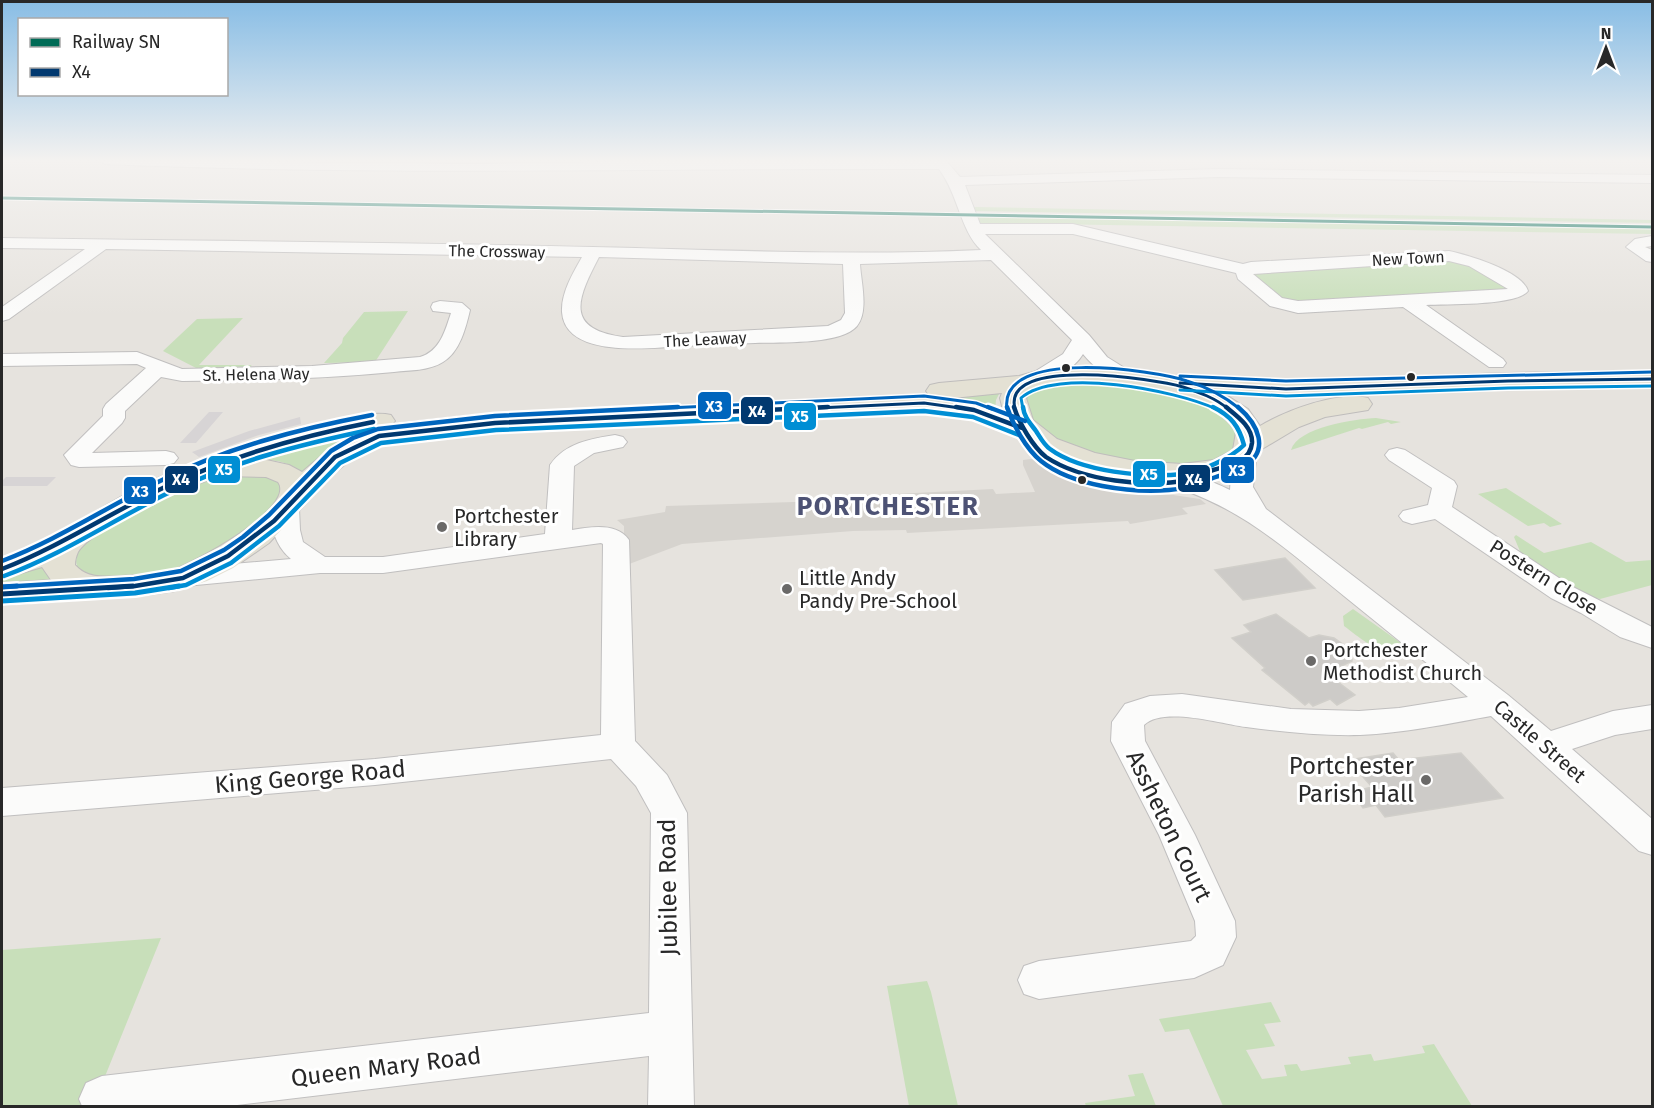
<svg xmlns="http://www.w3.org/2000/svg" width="1654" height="1108" viewBox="0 0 1654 1108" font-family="'Fira Sans',sans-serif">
	<rect width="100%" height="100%" fill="#e6e3de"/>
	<path fill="#d7d4d5" d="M209,412h14l-27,31h-16z
		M300,417l1,7 -42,11 -60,22 -7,-5 57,-21z
		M6,477h50l-9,9h-45v-5z"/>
	<path fill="#c8dfba" d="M974,207l678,13v3l-677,-12z
		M973,217l679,11v6l-665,-11 1,3 -10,-2z
		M1464,260l47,29 -209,15 -27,-7 -25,-26z
		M408,311l-33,51 -51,1 18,-20 1,-5 21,-26z
		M243,318l-44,47h53l-5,3 -49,1 -35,-18 34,-32z
		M1057,382l80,1 68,19 28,20 7,23c-6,5 -15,14 -22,16 -45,13 -148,-4 -182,-36 -6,-6 -9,-17 -13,-25l9,-10 4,2 7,-4 -4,-2z
		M1001,390l-5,10 -1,10 -58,-11 -509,24c-44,5 -94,13 -124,51 -15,-13 -31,-15 -52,-14l21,-9 52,-14 110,-16 512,-26z
		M1376,418l25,4 -10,2 -3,-2 -26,7 -3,-1 -68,22c7,-23 64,-31 85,-32z
		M255,473l25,9 4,17 -45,45 -82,33 -61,1 -17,-7c-4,-8 -4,-15 1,-22 14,-21 103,-65 129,-72 14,-4 32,-3 46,-4z
		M1506,488l56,36 -12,3 -6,-4 -16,3 -50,-32z
		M1516,535l28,18 47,-11 35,20 26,-2v25l-52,14 -10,-2 -19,-8 -49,-33 -8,-19z
		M45,561l1,11 6,10 -2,2 -48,2v-10z
		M1353,609l55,39c-24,12 -45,-8 -64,-22l-1,-10z
		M161,938l-68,168h-91v-156z
		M927,981l4,11 27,114h-49l-22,-120z
		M1271,1002l10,20 -17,2 11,22 -29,4 16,29 25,-3 -3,-11 13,-1 4,7 50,-7 -3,-7 23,-3 3,7 51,-8 -3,-7 12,-2 38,62h-249l-34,-77 -24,3 -6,-13z
		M1143,1073l13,33h-70l-1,-3 50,-7 -7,-21z"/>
	<path fill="#d6d3ce" d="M1039,458l51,23 23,5 87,13 6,5 -24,4 6,6 -58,10 -2,-3 -221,12 -1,-3 -53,1 -171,13 -58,22v-40l-7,-6 48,-8 1,-6 191,-6v-4l136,-7 3,5 39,-2 -12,-27v-5z"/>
	<path fill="#cdcbc8" stroke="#d1cfca" stroke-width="1.5" d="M1285,558l30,30 -72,12 -28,-30z
		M1276,614l33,24 10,-3 15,3 17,12 1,11 -26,12 29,22 -18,10 -7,-6 -17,7 -4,-4 -4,3 -43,-35 3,-2 -33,-30 19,-6 -7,-7z
		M1393,753l6,7 62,-7 42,45 -118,19 -9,-12 -13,3 -11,-16 20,-5 -24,-27z"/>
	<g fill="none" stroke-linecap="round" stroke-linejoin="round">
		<g stroke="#c0bfbf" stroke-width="2">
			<path id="minor" d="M98,160l375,4 253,-4 216,1 5,1 13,15 258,-8 434,6v8l-434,-6 -253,8 15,39h93l170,40 8,-2 198,-11c19,4 73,20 79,40 -11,15 -82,13 -102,14l77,54 3,4 -3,4h-14l-86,-60 -105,6 -28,-7 -32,-27 -2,-6 -163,-39h-88l104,101 18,22 24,15 3,4 -3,4c-18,5 -37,-13 -48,-26 -8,14 -36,33 -52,28l-3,-4 3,-4 32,-20 9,-14 -81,-80 -131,4c1,18 9,47 -3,62 -16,19 -78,16 -102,17 -24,1 -49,2 -73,3 -31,2 -117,13 -120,-34 -1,-19 11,-39 20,-55l-476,-8 -97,70 -7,2v-14l83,-58 -83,-1v-10c197,3 394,4 591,9 130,3 259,9 388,3 -21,-20 -22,-54 -42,-81 -278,-1 -556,7 -834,-5zM599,257l244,7 2,49 -4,7 -13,6 -205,11c-59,-8 -46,-38 -24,-80zM1449,261l20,5 39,23 -210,12 -16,-3 -29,-24z
				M1652,236v10l-7,1 7,3v12l-6,-1 -20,-14 9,-8z
				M440,301l22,2 8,7c-4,17 -10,42 -27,52 -14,9 -33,8 -49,10 -71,7 -141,8 -212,9l-21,-4 -36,34v7l-3,5 -30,30 74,-2 8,2 4,5 -4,5 -8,2 -87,2 -8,-2 -7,-10 39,-39v-7l3,-5 40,-36 -9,-4 -135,2v-12l135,-2 45,17 130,-3 108,-9c20,-6 25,-26 31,-44l-18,-2 -2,-4 2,-4z
				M615,435l8,2 4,5 -4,5 -29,6 -20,13 -2,64c18,-3 45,-8 57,10l6,201 32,34 20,38 7,293h-46l1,-50 -420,50h-147l-3,-7 7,-16 16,-7 547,-63 2,-200 -15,-27 -25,-27 -236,26 -373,31v-28l373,-29 226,-24 2,-191 -2,-1 -218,30h-63l-134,13 -10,-3 -4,-6 4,-6 10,-3 105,-9c-15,-12 -26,-39 -14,-56l9,-3 9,3 4,5 1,22 3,12 22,15h58l162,-23 5,-69c15,-22 40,-26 65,-30z
				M1397,448l8,2 49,31 3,5 -5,21 119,79 81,41v21l-32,-11 -39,-24 -30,-15 -116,-79 -23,5 -9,-3 -4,-5 4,-5 25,-6 4,-17 -43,-28 -4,-5 4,-5z
				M1244,452l8,2 4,5 -3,28 13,22 242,186 43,36 62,-20 39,-6v24l-37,6 -43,14 80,70v36l-13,-4 -148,-135c-44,8 -87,17 -131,19 -38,1 -76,-3 -114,-8 -24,-3 -83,-21 -102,-2l1,16 50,94 40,86 1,16 -13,28 -29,13 -155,21 -15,-5 -6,-14 6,-14 15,-5 152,-20 5,-5 -1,-15 -36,-86 -48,-94 1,-19 13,-18 25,-8 32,-2 109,15 68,2 40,-3 69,-11c-41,-34 -83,-68 -124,-101 -70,-57 -111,-96 -202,-119l-3,-5 3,-5c23,-6 67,13 88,23l2,-31 4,-5z"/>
		</g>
		<g stroke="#bfbdbc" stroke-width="2">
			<path id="major" d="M1067,367l73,5 43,8 10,-4 93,5 222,-8 144,-2v16l-144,2 -222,8 -63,-4 25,16 12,17c27,-16 77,-35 108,-28l4,6 -4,6 -43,7 -26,10 -37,22 -5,11 -25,14 -50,7 -47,-2 -57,-13 -41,-15 -20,-16 -28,-12 -27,-8 -25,-3 -462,19 -79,9 -32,11 -11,7 -21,17 -63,68 -36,25 -26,13 -32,10 -27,4 -146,10v-22l49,-3 -9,-13 -40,12v-21c75,-24 130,-83 212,-98l4,-5c36,-13 139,-48 173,-40l4,6 -3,3 83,-9 454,-20 -3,-4 4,-6 9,-2 80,-7 25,-7zM1067,383c51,0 139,2 169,49l-3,18 -19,10 -32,4 -47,-3 -40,-8 -38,-14 -24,-19 -7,-22c7,-16 27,-15 41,-15zM1002,393l-2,5 3,12 -50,-12zM361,432l-28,14 -31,26 -13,-7 -27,-6 52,-16zM225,476l41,1 12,5c19,26 -86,82 -106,88 -16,5 -34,5 -50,6 -19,1 -34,3 -47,-11 0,-4 1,-9 3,-13 14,-24 118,-72 147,-76z"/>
		</g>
		<use href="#minor" fill="#fbfbfa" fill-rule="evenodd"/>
		<use href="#major" fill="#e4e1d4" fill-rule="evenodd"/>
		<g stroke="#fff" stroke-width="6">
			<path id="bus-1-far2" d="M1180,383l106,6 222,-8 144,-2
				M796,409l128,-6 43,6
				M1015,409c-14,-54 142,-30 168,-22 15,5 33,11 45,22"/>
		</g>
		<g stroke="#fff" stroke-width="9">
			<path id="bus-1-far1" d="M956,407l18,3 48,18
				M1014,407c5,16 19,40 32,50 36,24 101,31 142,23 9,-2 16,-7 25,-10 15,-5 37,-7 39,-27 1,-16 -15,-27 -26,-36
				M2,569c57,-22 108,-56 163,-82 66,-31 136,-51 208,-65
				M108,588l27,-2 48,-8 45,-22 46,-35 61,-64 44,-21 116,-13 333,-16"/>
		</g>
		<g stroke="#fff" stroke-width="10">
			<path id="bus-1" d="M2,594l131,-8"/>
		</g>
		<g stroke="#fff" stroke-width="6">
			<path id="bus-2-far2" d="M1180,390l106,6 222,-8 144,-2
				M1023,409l-2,-11c35,-31 154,-8 195,11"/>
		</g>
		<g stroke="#fff" stroke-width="9">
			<path id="bus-2-far1" d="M1023,407c1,10 7,16 13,24 4,6 8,14 14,18 31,23 95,29 133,25 18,-2 48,-16 61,-29 -5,-19 -13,-29 -31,-38
				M4,576c57,-21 106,-54 160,-81 66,-33 138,-51 210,-66
				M169,588l17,-3 45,-22 48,-37 61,-63 41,-20 115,-13 428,-19 49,6 46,18"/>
		</g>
		<g stroke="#fff" stroke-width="10">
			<path id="bus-2" d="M2,601l133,-8 44,-7"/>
		</g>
		<g stroke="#fff" stroke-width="6">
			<path id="bus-3-far2" d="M1180,376l106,5 366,-9
				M646,409l278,-13 52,7 16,6
				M1007,409c-9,-62 147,-39 180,-28 20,6 37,15 53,28"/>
		</g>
		<g stroke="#fff" stroke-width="9">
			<path id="bus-3-far1" d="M988,407l37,14
				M1007,407c6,18 19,42 34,54 31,25 90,32 128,29 17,-1 28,-6 44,-12 10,-4 21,-5 30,-11 28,-16 15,-43 -5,-60
				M2,561c55,-21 103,-53 156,-79 67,-34 140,-53 214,-67
				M2,587l132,-8 47,-8 43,-21 19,-13 26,-22 62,-64 22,-13 25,-9 117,-13 183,-9"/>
		</g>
		<g stroke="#fff" stroke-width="10">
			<path id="bus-3" d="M2,587l15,-1"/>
		</g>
		<use href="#bus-1-far2" stroke="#013970" stroke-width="3"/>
		<use href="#bus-1-far1" stroke="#013970" stroke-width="4.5"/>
		<use href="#bus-1" stroke="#013970" stroke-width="5"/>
		<use href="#bus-2-far2" stroke="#008ed4" stroke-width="3"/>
		<use href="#bus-2-far1" stroke="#008ed4" stroke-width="4.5"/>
		<use href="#bus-2" stroke="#008ed4" stroke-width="5"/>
		<use href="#bus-3-far2" stroke="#0065bd" stroke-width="3"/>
		<use href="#bus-3-far1" stroke="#0065bd" stroke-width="4.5"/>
		<use href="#bus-3" stroke="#0065bd" stroke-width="5"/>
		<g stroke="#fff" stroke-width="5">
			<path id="rail-1" d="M2,198l1650,29"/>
		</g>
		<use href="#rail-1" stroke="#006b56" stroke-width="3"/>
	</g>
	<linearGradient id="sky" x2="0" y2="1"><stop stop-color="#88bde5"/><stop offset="0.51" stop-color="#f4f2f0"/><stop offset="1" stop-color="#f4f2f0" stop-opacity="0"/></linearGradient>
	<rect width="1654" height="315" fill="url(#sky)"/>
	<g fill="#282828" stroke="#fff" stroke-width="2">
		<circle cx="1066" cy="368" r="5"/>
		<circle cx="1411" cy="377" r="5"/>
		<circle cx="1082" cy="480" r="5"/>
	</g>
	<g fill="#6a6968" stroke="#fff" stroke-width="2">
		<circle cx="442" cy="527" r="6"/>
		<circle cx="787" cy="589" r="6"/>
		<circle cx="1311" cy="661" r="6"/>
		<circle cx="1426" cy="780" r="6"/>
	</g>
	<g text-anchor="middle" stroke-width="6" stroke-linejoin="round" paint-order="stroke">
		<g font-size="16" fill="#282828" stroke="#fff">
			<text transform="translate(497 251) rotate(1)" y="6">The Crossway</text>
			<text transform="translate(1408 258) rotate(-3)" y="6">New Town</text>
			<text transform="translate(705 339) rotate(-3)" y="6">The Leaway</text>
			<text transform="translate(256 374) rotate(-1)" y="6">St. Helena Way</text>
		</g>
		<g font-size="20" fill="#282828" stroke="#fff" text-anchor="start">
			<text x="454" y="523">Portchester<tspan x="454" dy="23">Library</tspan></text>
			<text x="799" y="585">Little Andy<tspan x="799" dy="23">Pandy Pre-School</tspan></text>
			<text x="1323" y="657">Portchester<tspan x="1323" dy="23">Methodist Church</tspan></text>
		</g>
		<g font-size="20" fill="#282828" stroke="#fff">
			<text transform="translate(1544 577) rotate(32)" y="7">Postern Close</text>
			<text transform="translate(1540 741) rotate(41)" y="7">Castle Street</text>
		</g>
		<g font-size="24" fill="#282828" stroke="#fff" text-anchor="end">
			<text x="1414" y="774">Portchester<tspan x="1414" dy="28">Parish Hall</tspan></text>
		</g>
		<g font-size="24" fill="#282828" stroke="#fff">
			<text transform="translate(310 777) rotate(-5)" y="8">King George Road</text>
			<text transform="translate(1169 826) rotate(64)" y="8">Assheton Court</text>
			<text transform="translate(668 887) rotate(-91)" y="8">Jubilee Road</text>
			<text transform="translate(386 1067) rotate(-7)" y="8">Queen Mary Road</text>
		</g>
		<g font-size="26" font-weight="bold" letter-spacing="1.5" fill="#4d5274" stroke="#fff">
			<text x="888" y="515">PORTCHESTER</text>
		</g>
	</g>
	<g stroke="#fff" stroke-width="2">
		<rect x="697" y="391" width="35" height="29" rx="6" fill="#0065bd"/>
		<rect x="740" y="396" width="34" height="29" rx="6" fill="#013970"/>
		<rect x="783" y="402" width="34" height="29" rx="6" fill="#008ed4"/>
		<rect x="207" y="455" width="34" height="29" rx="6" fill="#008ed4"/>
		<rect x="1220" y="456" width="35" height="28" rx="6" fill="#0065bd"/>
		<rect x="1132" y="460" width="34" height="28" rx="6" fill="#008ed4"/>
		<rect x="1177" y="464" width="34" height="29" rx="6" fill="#013970"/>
		<rect x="164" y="465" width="35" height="29" rx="6" fill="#013970"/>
		<rect x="123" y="476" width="34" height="29" rx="6" fill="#0065bd"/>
	</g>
	<g font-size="16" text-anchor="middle" font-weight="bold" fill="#fff">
		<text x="714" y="412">X3</text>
		<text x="757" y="417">X4</text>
		<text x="800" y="422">X5</text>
		<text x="224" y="475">X5</text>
		<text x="1237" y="476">X3</text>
		<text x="1149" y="480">X5</text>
		<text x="1194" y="485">X4</text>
		<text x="181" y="485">X4</text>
		<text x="140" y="497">X3</text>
	</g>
	<rect width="1654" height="1108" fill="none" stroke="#282828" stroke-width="6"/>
	<rect x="18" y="18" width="210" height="78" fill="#ffffff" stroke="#a9a9a9" stroke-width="1.5"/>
	<rect x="30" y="38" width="30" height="9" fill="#006b56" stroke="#a9a9a9" stroke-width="1.5"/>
	<text x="72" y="48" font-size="18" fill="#282828">Railway SN</text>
	<rect x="30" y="68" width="30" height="9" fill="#013970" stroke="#a9a9a9" stroke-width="1.5"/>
	<text x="72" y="78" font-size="18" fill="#282828">X4</text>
	<g transform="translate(1606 48)" stroke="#ffffff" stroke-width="4.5" paint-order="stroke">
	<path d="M0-4.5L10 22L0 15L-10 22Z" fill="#282828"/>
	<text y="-9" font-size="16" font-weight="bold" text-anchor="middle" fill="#282828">N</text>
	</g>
</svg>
